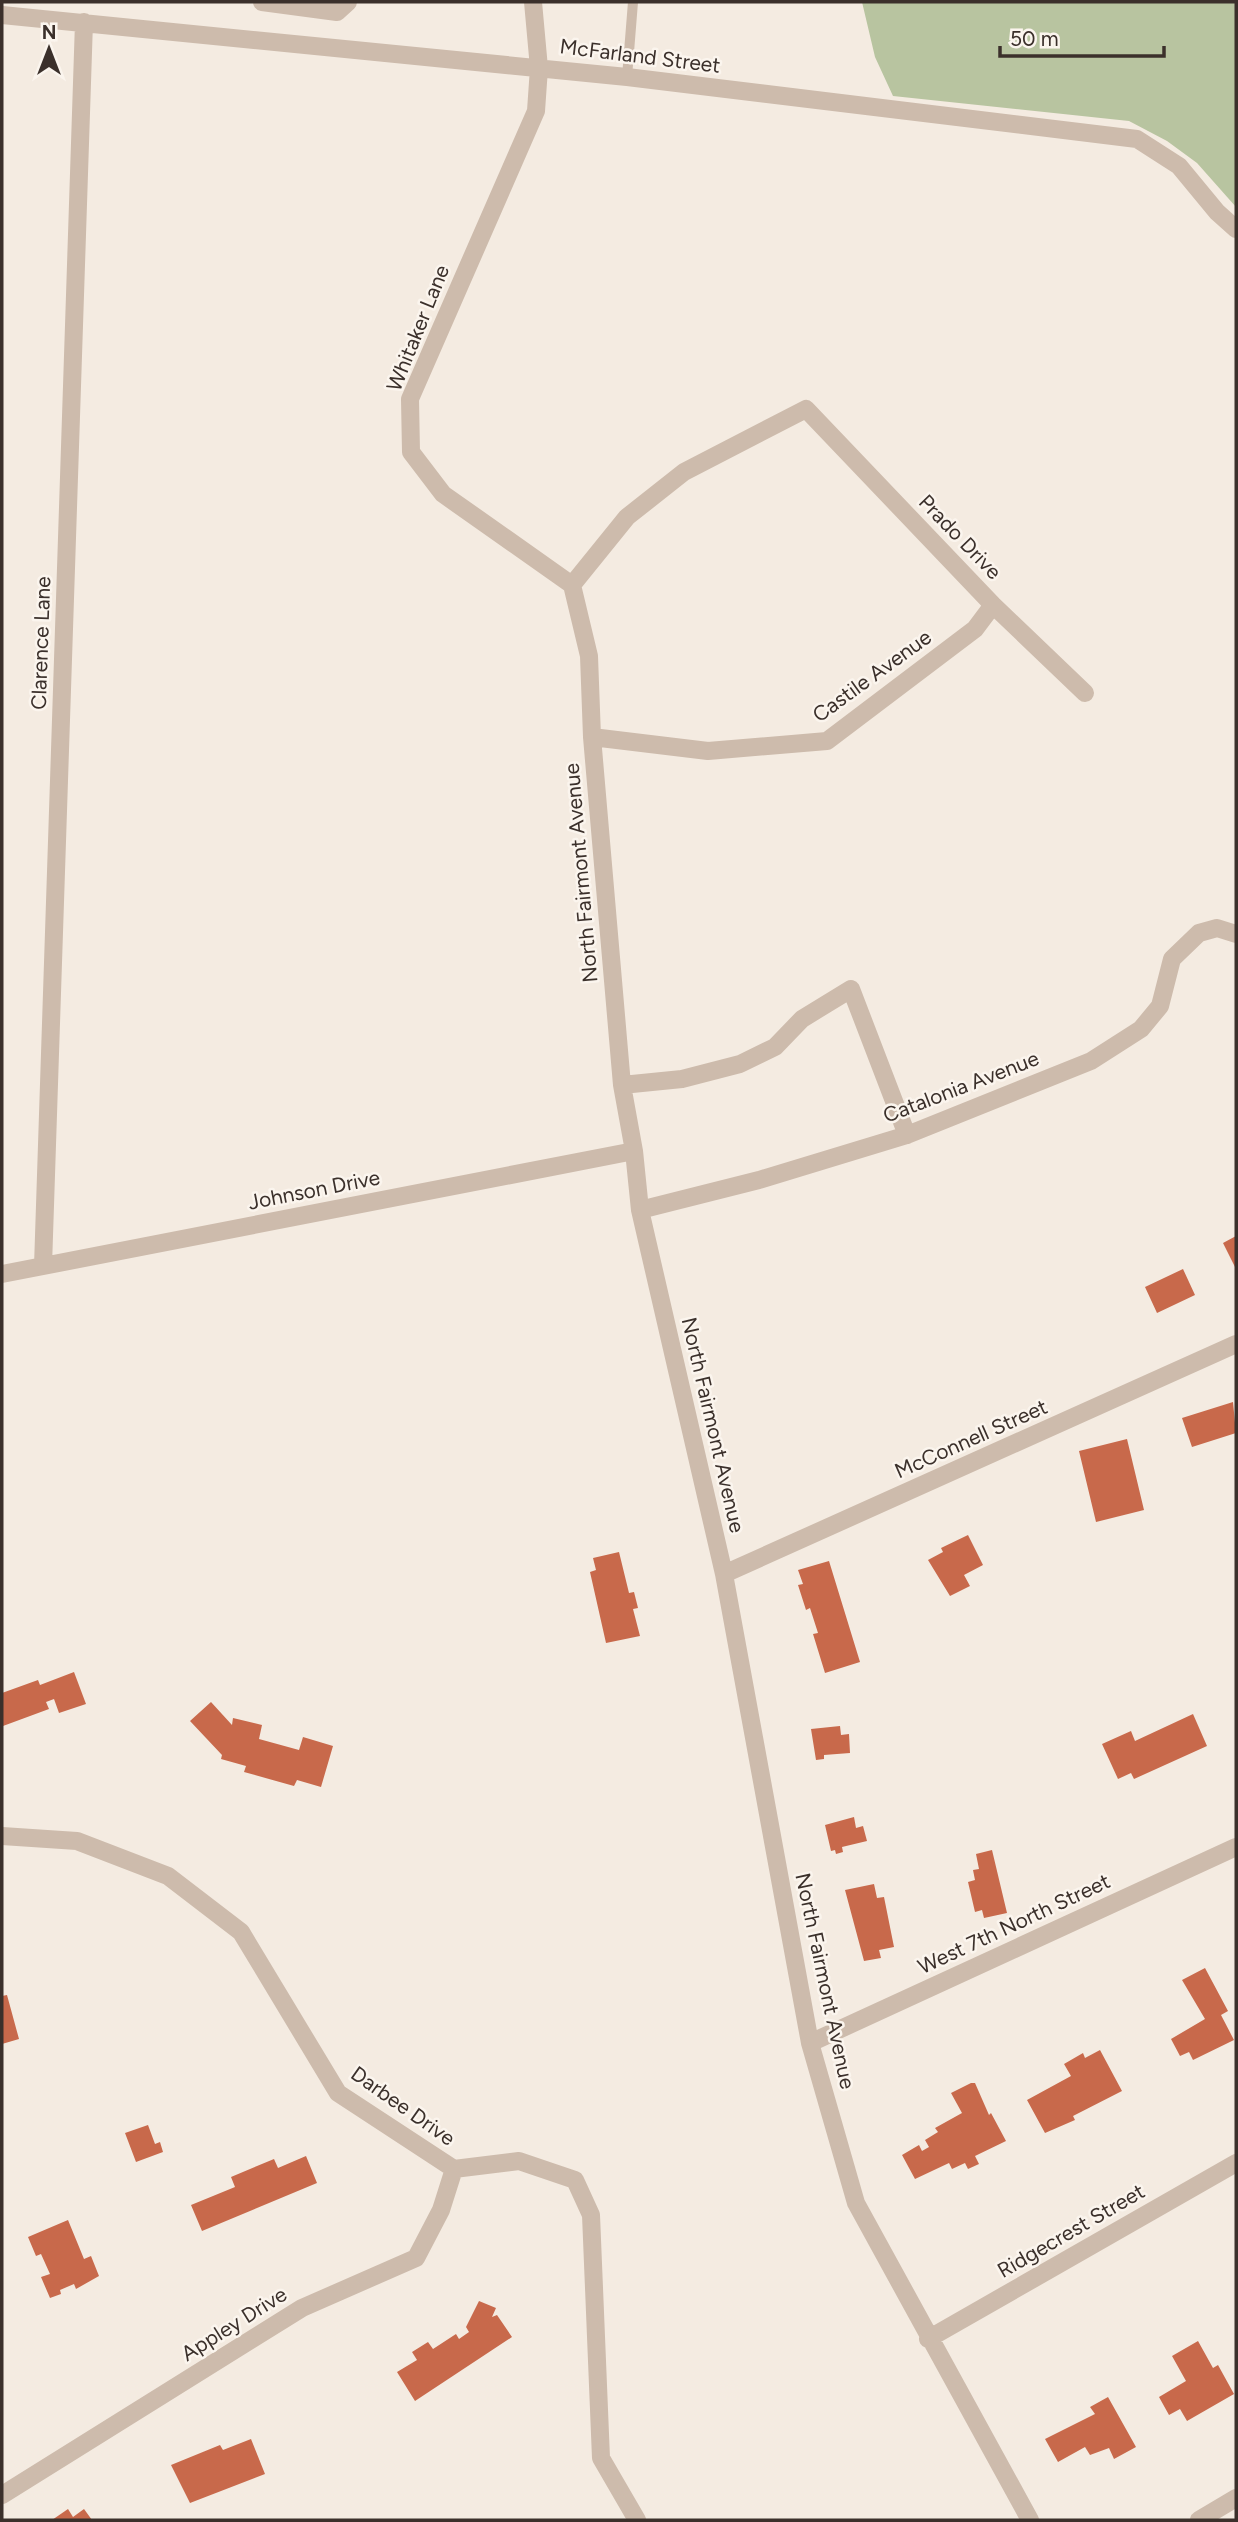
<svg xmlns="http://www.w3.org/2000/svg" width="1238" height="2522" viewBox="0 0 1238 2522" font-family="Figtree,sans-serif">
	<rect width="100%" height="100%" fill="#f4ebe1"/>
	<path fill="#b8c4a0" d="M862,2h374v205l-39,-44 -30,-22 -38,-20 -236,-25 -18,-39z"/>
	<path fill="#c8694b" d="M1236,1236v33l-13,-26z
		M1183,1269l12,26 -38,18 -12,-26z
		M1233,1402l3,31 -44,14 -10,-29z
		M1127,1439l17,71 -48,12 -17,-71z
		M968,1535l15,30 -19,10 6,11 -20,10 -22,-36 15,-8 -2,-4z
		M619,1552l10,41 5,-1 4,16 -5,1 7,27 -34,7 -16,-71 6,-2 -3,-12z
		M829,1561l31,101 -35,11 -12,-39 5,-1 -8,-25 -4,2 -8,-25 5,-1 -5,-14z
		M74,1672l12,32 -27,9 -5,-14 -8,3 3,7 -46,17 -1,-33 36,-13 2,5z
		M211,1702l21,23 1,-7 29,7 -3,14 40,11 4,-13 30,9 -12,41 -24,-7 -3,6 -50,-14 2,-6 -25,-7 1,-4 -32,-34z
		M1193,1714l14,32 -73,33 -3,-6 -13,6 -16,-35 29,-13 4,10z
		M840,1726l1,9 8,-1 1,19 -26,2v4l-8,1 -5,-31z
		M854,1817l2,11 7,-2 4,15 -25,6 1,5 -7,2 -1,-4 -4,1 -6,-26z
		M992,1850l15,63 -23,5 -2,-8 -7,2 -7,-30 7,-2 -2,-10 6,-1 -3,-15z
		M874,1884l3,14 7,-1 10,50 -15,3 2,8 -17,3 -19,-71z
		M1205,1968l23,43 -7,4 13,25 -41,20 -4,-8 -9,4 -9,-17 34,-20 -23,-39z
		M7,1995l12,44 -17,5v-48z
		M1100,2050l22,41 -49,25 2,4 -30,13 -18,-33 44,-24 -7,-12 19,-11 2,5z
		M971,2083h4l14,32 2,-2 15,28 -31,15 4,8 -11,5 -3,-6 -13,6 -3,-6 -34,16 -13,-24 17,-10 3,6 7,-4 -4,-7 13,-8 -3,-4 27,-15 -11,-20z
		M148,2125l7,19 5,-2 3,10 -27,10 -11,-29z
		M306,2156l11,27 -115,48 -11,-26 44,-18 -4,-10 43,-18 4,9z
		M68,2220l16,39 7,-3 8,20 -23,13 -2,-5 -14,6 1,4 -11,4 -9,-21 9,-3 -9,-20 -5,2 -8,-19z
		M479,2301l17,7 -4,9 5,-2 15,22 -97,64 -18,-29 20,-12 -5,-8 16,-10 5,7 23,-15 3,5 10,-7 -3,-5z
		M1198,2341l15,27 5,-3 16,29 -47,27 -7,-12 -11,6 -10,-18 27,-16 -14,-25z
		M1108,2397l28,50 -22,12 -5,-11 -19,7 -5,-8 -27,15 -13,-23 50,-25 -5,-7z
		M251,2439l14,35 -75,29 -19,-38 49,-20 3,5z
		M68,2509l5,8 11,-8 8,11h-40z"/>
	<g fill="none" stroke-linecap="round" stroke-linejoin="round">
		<path stroke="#cdbbac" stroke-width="10" d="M627,77l6,-75"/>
		<path stroke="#cdbbac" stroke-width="18" d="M262,2l75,10 11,-10
			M533,2l6,66 -3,43 -126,288 1,53 32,42 129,91
			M2,15l625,62 510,62 42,27 38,46 19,17
			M572,585l17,71 3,81 30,348 12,66 6,59 84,364 86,469 46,160 174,317
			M572,585l55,-68 57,-45 122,-63 187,196 92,88
			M592,737l116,14 119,-10 148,-112 18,-24
			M622,1085l60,-6 58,-15 35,-17 27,-28 49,-30 56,146
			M640,1210l119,-30 148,-45 184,-74 50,-32 19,-23 12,-47 27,-26 18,-5 19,6
			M43,1266l41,-1244
			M2,1274l632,-123
			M724,1574l512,-230
			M2,1836l75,5 91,35 73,56 97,161 116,76 65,-8 56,19 16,35 10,243 36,62
			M810,2043l426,-196
			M928,2339l308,-176
			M2,2495l300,-187 114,-50 25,-48 13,-41
			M1199,2520l37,-22"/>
	</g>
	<g text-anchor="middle" stroke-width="5" stroke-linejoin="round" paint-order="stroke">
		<g font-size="21" fill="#3b302b" stroke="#fbf5ee">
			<text transform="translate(640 56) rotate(7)" y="7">McFarland Street</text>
			<text transform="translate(418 328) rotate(-68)" y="7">Whitaker Lane</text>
			<text transform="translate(960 537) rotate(46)" y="7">Prado Drive</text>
			<text transform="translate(41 643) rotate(-88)" y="7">Clarence Lane</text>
			<text transform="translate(872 676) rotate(-36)" y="7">Castile Avenue</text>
			<text transform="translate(581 873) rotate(-95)" y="7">North Fairmont Avenue</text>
			<text transform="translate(961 1087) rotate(-21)" y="7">Catalonia Avenue</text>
			<text transform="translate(314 1190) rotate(-11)" y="7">Johnson Drive</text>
			<text transform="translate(713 1425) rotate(77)" y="7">North Fairmont Avenue</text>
			<text transform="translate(971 1439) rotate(-24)" y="7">McConnell Street</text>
			<text transform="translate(1014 1924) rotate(-25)" y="7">West 7th North Street</text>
			<text transform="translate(825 1981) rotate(78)" y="7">North Fairmont Avenue</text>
			<text transform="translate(403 2106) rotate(35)" y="7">Darbee Drive</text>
			<text transform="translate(1071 2231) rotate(-30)" y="7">Ridgecrest Street</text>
			<text transform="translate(234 2324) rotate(-32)" y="7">Appley Drive</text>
		</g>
	</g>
	<rect width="1238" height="2522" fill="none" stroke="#3b302b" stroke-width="7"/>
	<g transform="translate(49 49)" stroke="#fbf5ee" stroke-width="5" paint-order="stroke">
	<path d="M0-5L12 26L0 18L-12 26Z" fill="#3b302b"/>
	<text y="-10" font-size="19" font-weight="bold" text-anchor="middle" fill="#3b302b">N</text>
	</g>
	<path d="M1000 46v10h164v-10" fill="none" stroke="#3b302b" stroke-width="3.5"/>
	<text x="1010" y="46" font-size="21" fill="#3b302b" stroke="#fbf5ee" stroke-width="5" paint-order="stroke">50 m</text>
</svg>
